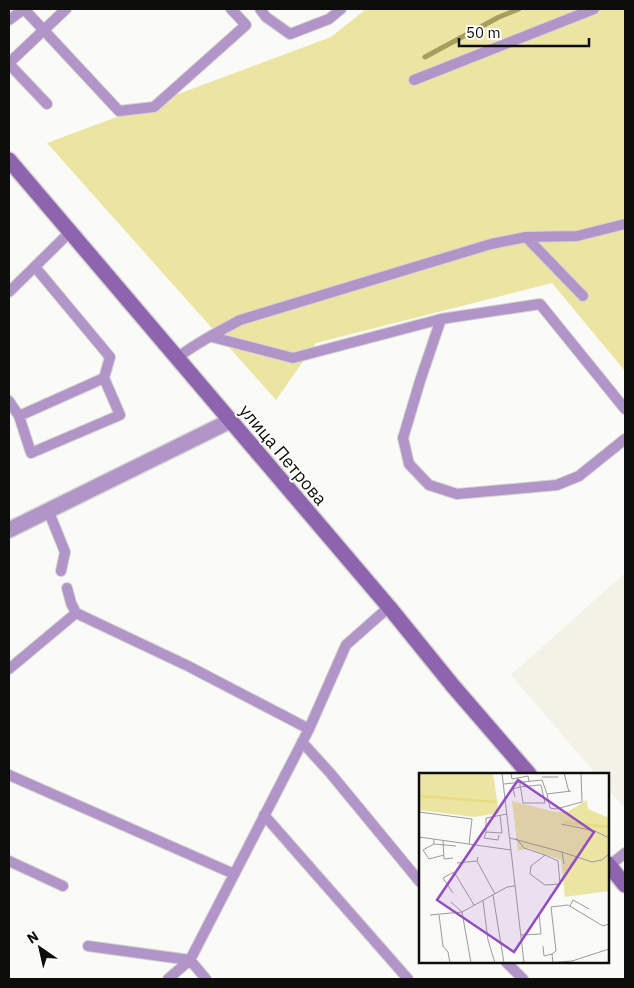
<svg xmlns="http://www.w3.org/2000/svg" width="634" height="988" viewBox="0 0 634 988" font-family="'IBM Plex Sans',sans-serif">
	<rect width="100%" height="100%" fill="#fafaf7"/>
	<path fill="#f3f2e7" d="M625,573v236l-17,-21v-14h-12l-85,-99z"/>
	<path fill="#ece5a2" d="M366,9h259v362l-73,-88 -236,60 -40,57 -229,-257 284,-106z"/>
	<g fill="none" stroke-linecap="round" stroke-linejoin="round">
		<path stroke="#a69e5c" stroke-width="5" d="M425,57l74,-40 20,-8"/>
		<g stroke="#d4d4d1" stroke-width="12">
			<path id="lane" d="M24,9l95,102 35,-4 92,-82 -15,-16
				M260,9l6,8 24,17 39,-15 12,-10
				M9,20l15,-11
				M9,63l57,-54
				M9,64l38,40
				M414,80l180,-71
				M526,237l51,-1 48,-12
				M9,292l61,-60
				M441,319l-21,62 -17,57 6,26 20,21 28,9 100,-9 22,-9 46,-37
				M212,337l81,21 148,-39 99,-15 85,105
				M177,358c19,-15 41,-26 63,-38l251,-76 35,-7 57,59
				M9,401l10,15 85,-38 6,-21 -75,-90
				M19,416l12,37 89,-38 -16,-37
				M48,510l17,42 -4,19
				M76,613l112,53 121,63
				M9,669l67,-56 -5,-10 -4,-15
				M302,742l29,32 89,108
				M9,775l225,99
				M264,815l144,164
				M9,861l54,25
				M609,866l16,-13
				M88,946l102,14 16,19
				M506,962l17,17
				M168,979l22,-19 119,-231 37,-84 43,-38"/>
		</g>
		<g stroke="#d4d4d1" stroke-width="18">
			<path id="street" d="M9,530l221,-109"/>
		</g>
		<g stroke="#d4d4d1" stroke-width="18">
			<path id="secondary" d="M9,160l380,447 64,79 76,88
				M608,864l17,21"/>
		</g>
		<use href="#lane" stroke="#b195c9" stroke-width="10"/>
		<use href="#street" stroke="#b195c9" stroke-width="15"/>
		<use href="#secondary" stroke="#8e64af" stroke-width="15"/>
	</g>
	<g text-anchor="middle" stroke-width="4" stroke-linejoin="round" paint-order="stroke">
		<g font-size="18" fill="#0d0d0c" stroke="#fffffe">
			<text transform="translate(283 455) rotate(50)" y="6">улица Петрова</text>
		</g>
	</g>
	<g transform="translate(419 773)">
		<rect width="190" height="190" fill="#fafaf7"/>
		<path d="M0,0h74l6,40 -25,4 -55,-7zM168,27l1,9 21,9v73l-44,6 -4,-37 -33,-12 -10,3 -6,-50 43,11 14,-1z" fill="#ece5a2"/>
		<path fill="none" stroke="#e7dc7e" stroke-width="2.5" d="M0,23l78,6M145,49l45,5"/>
		<path fill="none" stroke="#9b9b99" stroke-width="1" d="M83,0l22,190M92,0l1,6 16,-3 1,6M145,0l5,19M123,4h16M123,7l5,14 24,-3M85,11l38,-4M128,21l3,14 6,1 26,-7 -1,-29M96,24l-2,-8 7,-2 19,-2h2l4,18h-22l-2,-13 -1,-3v-4M0,39l53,7 -3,25M81,42l2,18 -16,-1v-14l21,-4M142,51l34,7 14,7M67,59l-2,6 14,2 1,-5M0,64l92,13M91,65l52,14 2,12M97,65l8,10 21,7 13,6 2,23 -15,1 -15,-11 1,-8 14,-11M15,66v5l-11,6 6,9 15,-4M24,68l1,18 9,-1M15,71l22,2M143,79l30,10 10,-2 7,-6M58,88l18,33M38,90l20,-2 1,-4M34,120l-10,-15 11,-6 20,33M74,122l11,68M64,128l5,39 7,23M32,129l11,10 9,51M151,133l3,-6 16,9M11,142l32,-3 45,-25 8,-1M20,142l4,31 5,6 2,11M102,162l20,-1 -2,-21M124,173l1,10 8,-2M129,190l24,-2 37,-12M134,190l-1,-9 4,-3 -5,-44 17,-2 35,21 6,-2"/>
		<path fill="#934ec2" fill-opacity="0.15" stroke="#934ec2" stroke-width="2.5" d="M99,7l76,52 -80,120 -77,-52z"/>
		<rect width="190" height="190" fill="none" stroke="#0d0d0c" stroke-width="2.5"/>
	</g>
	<rect width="634" height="988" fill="none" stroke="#0d0d0c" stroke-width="20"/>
	<g transform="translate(40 948) rotate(326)" stroke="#fffffe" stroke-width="4" paint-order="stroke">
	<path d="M0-4L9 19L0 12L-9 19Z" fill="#0d0d0c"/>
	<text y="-8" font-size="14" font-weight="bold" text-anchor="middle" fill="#0d0d0c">N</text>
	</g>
	<path d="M459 38v8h130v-8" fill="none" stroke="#0d0d0c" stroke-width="2.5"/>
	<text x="466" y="38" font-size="15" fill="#0d0d0c" stroke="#fffffe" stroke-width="4" paint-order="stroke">50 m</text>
</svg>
